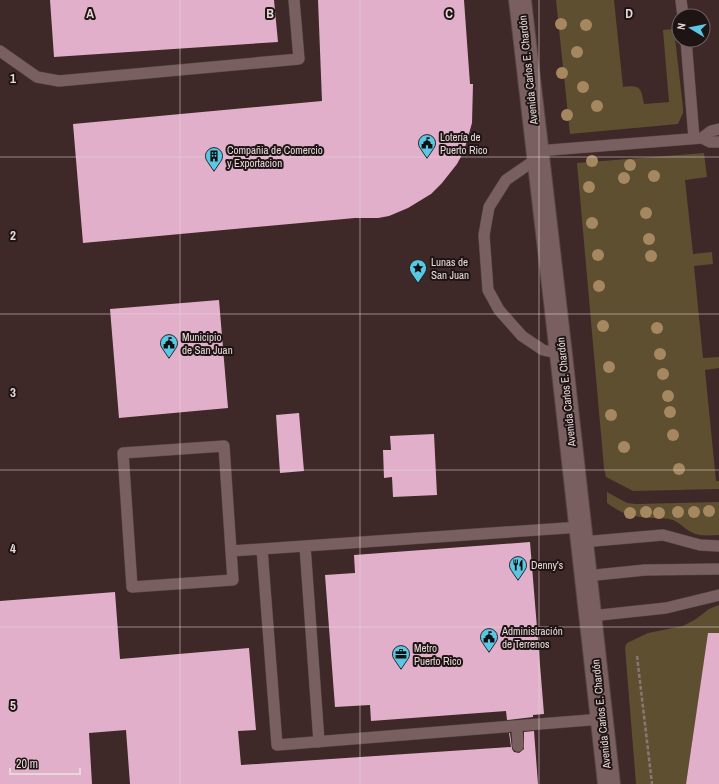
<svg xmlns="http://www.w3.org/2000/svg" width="719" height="784" viewBox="0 0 719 784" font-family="'Archivo Narrow',sans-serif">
	<rect width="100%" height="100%" fill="#3e2828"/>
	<path fill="#5e4f31" d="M556,0h58l9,87c17,-2 18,0 21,17l25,-2 -6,-72 11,-1 9,79v5l-5,11 -108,10z
		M704,153l3,24 -22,3 8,74 19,-2 1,12 -19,2 9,92 16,-1v11l-14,2 11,111h3v8l-86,2 -27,-14 -2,-9 -27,-305z
		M607,492l20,11 9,1 83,-2v33c-9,0 -19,2 -28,-3 -6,-3 -11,-9 -18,-12 -7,-2 -15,-2 -22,-2 -19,-1 -29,-4 -44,-15z
		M719,605v59l-15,-2 -18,122h-50l-11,-137 2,-4 21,-10 35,-7 13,-7 13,-10z"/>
	<path fill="#e1afc9" d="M50,0h224l4,42 -224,15z
		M318,0h146l6,84h3l-1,39 -8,28 -7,13 -15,19 -11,11 -23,14 -19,8 -11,2h-23l-272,25 -10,-119 249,-23z
		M219,300l9,108 -109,10 -9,-109z
		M299,413l5,58 -24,2 -4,-58z
		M434,434l3,61 -44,2 -1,-20 -8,1 -1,-28h8l-1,-14z
		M530,542l14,172 -11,1v2l-26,3 -1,-9 -135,10 -1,-16 -35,2 -10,-132 30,-2 -1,-18z
		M115,592l5,67 129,-11 7,82 -18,1 3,34 270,-18 -2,-14h1l2,16 2,3 5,1 5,-4v-17l10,-1 4,53h-408l-4,-54 -37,3 3,51h-92v-183z
		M708,633h11v151h-33z"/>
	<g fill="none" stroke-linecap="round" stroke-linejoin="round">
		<g stroke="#574445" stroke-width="12">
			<path id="service" d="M681,0l2,16
				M686,40l8,98
				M0,51l37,26 22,4 240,-22 -5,-59
				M702,138l9,-7 8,-2
				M537,151l165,-13 8,4h9
				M538,158l-32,22 -17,27 -5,28 4,55 11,20 23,26 21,14 18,4
				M582,542l81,-7 37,10 19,1
				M305,546l14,196
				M262,549l15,196 325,-26
				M231,551l2,29 -101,7 -9,-134 101,-7 7,105 350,-24
				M586,576l59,-6 74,-1
				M591,616l75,-8 53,-13
				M517,727l1,19"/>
		</g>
		<g stroke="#574445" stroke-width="24">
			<path id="tertiary" d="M520,0l41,354 48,430"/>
		</g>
		<path stroke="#897676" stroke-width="2.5" stroke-dasharray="4 2" stroke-linecap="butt" d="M637,656l15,128"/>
		<use href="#service" stroke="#795f5f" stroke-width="11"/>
		<use href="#tertiary" stroke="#795f5f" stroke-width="22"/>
	</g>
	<g fill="#a58760">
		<circle cx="561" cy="24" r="6"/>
		<circle cx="586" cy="25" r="6"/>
		<circle cx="577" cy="52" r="6"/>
		<circle cx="562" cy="73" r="6"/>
		<circle cx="583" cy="87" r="6"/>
		<circle cx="597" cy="106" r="6"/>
		<circle cx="567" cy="115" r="6"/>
		<circle cx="592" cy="161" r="6"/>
		<circle cx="630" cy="165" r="6"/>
		<circle cx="654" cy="176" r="6"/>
		<circle cx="624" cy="178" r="6"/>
		<circle cx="589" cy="187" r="6"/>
		<circle cx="646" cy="213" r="6"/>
		<circle cx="592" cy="223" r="6"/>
		<circle cx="649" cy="239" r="6"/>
		<circle cx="598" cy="255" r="6"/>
		<circle cx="651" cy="256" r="6"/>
		<circle cx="599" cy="286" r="6"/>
		<circle cx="603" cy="326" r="6"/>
		<circle cx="657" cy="328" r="6"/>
		<circle cx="660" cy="354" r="6"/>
		<circle cx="609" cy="367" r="6"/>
		<circle cx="663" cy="374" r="6"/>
		<circle cx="668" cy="396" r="6"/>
		<circle cx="670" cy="412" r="6"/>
		<circle cx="611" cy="415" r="6"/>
		<circle cx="673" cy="435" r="6"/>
		<circle cx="624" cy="447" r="6"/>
		<circle cx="679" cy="469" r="6"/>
		<circle cx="709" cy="511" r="6"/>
		<circle cx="646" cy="512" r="6"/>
		<circle cx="678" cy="512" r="6"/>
		<circle cx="694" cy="512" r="6"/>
		<circle cx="630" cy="513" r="6"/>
		<circle cx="659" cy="513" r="6"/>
	</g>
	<path fill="none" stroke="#e7d8d8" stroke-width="1" stroke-opacity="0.55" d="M180,0v784M360,0v784M539,0v784M0,157h719M0,314h719M0,470h719M0,627h719"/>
	<defs>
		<g id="civic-pin" transform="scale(0.9)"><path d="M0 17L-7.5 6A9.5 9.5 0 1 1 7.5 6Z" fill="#58c8e4" stroke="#1e1414"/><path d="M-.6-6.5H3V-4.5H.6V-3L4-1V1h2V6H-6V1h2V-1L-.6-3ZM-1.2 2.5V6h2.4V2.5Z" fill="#111"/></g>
		<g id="building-pin" transform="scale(0.9)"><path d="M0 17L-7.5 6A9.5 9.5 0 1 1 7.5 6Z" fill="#58c8e4" stroke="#1e1414"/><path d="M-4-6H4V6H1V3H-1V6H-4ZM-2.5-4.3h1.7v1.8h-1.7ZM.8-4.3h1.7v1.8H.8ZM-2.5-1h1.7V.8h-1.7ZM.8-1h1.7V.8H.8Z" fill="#111"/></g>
		<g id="sight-pin" transform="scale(0.9)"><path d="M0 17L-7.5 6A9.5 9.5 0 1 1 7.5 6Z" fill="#58c8e4" stroke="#1e1414"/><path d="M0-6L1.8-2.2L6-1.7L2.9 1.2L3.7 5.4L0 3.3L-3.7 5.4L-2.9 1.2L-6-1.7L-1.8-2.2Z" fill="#111"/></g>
		<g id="restaurant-pin" transform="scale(0.9)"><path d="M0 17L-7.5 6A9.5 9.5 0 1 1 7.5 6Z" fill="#58c8e4" stroke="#1e1414"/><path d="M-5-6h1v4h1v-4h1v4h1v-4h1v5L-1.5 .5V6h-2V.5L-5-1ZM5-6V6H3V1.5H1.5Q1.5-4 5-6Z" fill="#111"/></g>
		<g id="office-pin" transform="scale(0.9)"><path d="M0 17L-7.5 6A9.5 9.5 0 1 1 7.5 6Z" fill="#58c8e4" stroke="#1e1414"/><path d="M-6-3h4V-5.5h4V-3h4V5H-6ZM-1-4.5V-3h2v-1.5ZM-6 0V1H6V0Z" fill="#111"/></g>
	</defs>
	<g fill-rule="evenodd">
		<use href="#civic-pin" x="427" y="143"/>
		<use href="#building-pin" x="214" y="156"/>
		<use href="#sight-pin" x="418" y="268"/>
		<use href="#civic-pin" x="169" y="343"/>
		<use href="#restaurant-pin" x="518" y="565"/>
		<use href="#civic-pin" x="489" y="637"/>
		<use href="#office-pin" x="401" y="654"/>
	</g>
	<g text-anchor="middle" stroke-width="4" stroke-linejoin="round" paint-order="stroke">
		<g font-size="11" fill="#e7d8d8" stroke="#1e1414">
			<text transform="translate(528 70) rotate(-96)" y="4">Avenida Carlos E. Chardón</text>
			<text transform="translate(566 392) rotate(-96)" y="4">Avenida Carlos E. Chardón</text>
			<text transform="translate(601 714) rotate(-96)" y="4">Avenida Carlos E. Chardón</text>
		</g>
		<g font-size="11" fill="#e7d8d8" stroke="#1e1414" text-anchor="start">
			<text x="440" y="141">Lotería de<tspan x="440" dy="13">Puerto Rico</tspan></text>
			<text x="227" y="154">Compañia de Comercio<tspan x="227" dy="13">y Exportacion</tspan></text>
			<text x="431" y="266">Lunas de<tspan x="431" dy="13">San Juan</tspan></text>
			<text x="182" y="341">Municipio<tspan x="182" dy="13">de San Juan</tspan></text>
			<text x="531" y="569">Denny's</text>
			<text x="502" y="635">Administración<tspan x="502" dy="13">de Terrenos</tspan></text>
			<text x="414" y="652">Metro<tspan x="414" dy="13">Puerto Rico</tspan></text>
		</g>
	</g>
	<g font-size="13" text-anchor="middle" font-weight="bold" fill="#e7d8d8" stroke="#1e1414" stroke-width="4" stroke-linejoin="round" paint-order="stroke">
		<text x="90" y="18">A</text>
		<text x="270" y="18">B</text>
		<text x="449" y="18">C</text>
		<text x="629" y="18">D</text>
		<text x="13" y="83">1</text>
		<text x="13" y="240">2</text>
		<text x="13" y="397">3</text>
		<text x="13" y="553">4</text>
		<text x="13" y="710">5</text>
	</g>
	<g transform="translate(691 28) rotate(280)"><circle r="19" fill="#1e1414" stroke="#6e6262"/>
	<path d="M0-3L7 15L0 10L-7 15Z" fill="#58c8e4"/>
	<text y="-6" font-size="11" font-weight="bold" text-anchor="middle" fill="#e7d8d8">N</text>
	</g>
	<path d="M10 768v6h70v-6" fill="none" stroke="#e7d8d8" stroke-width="2"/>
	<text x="16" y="768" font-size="12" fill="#e7d8d8" stroke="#1e1414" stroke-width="3" paint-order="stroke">20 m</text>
</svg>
